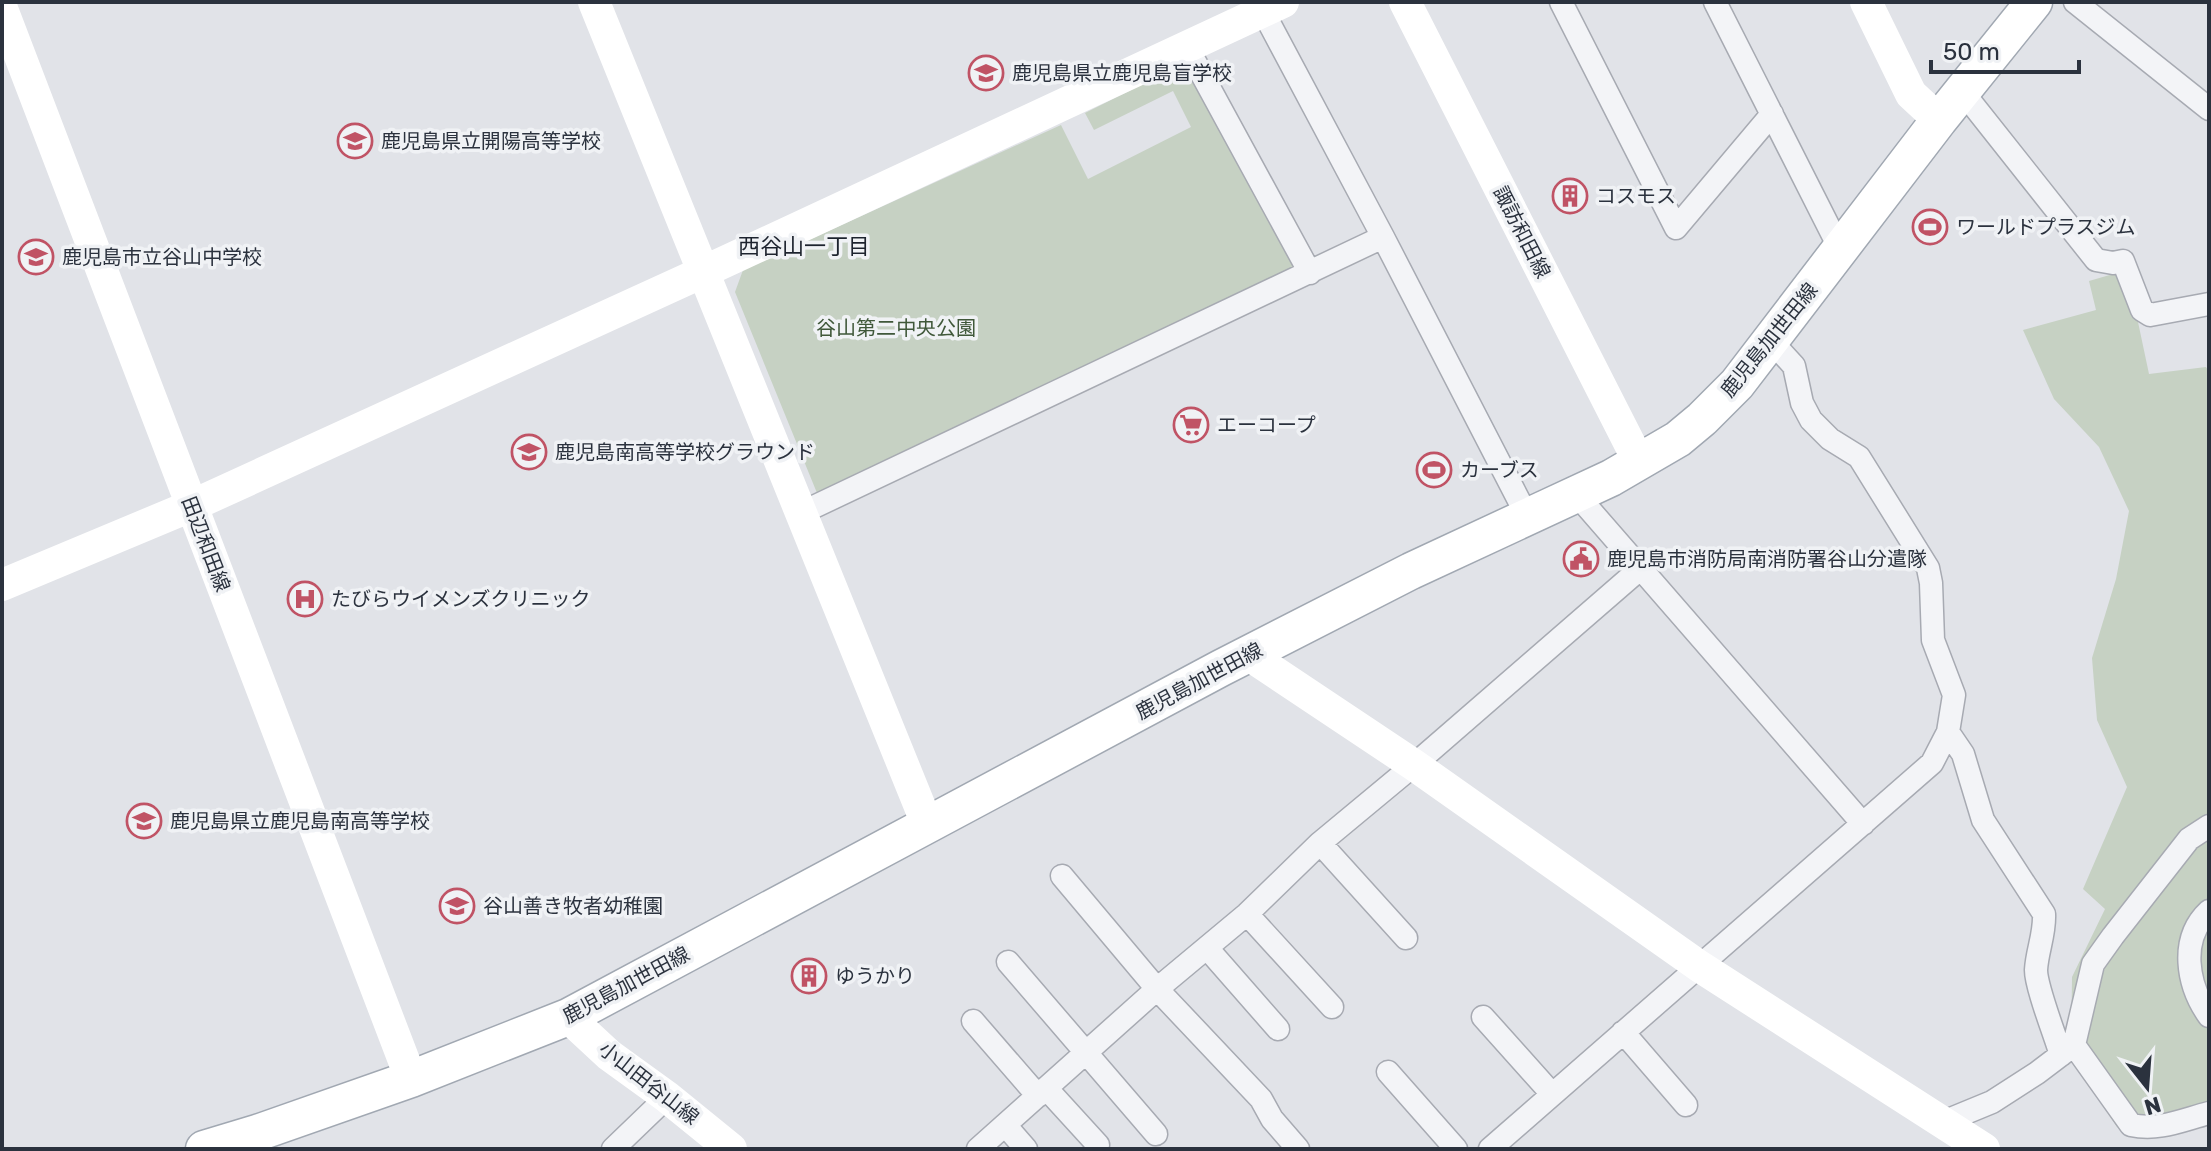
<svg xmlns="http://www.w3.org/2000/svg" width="2211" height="1151" viewBox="0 0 2211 1151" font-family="Rubik,'Noto Sans JP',sans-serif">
	<rect width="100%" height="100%" fill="#e1e3e8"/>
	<path fill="#c6d1c3" d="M1181,65l12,5 103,194 -6,10 -473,219 -82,-201 8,-22 318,-145 27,54 103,-52 -18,-36 -79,39 -9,-17z
		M2127,270l22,104 57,-7 3,5v753l-64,13 -28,-11 -46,-69 1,-81 33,-68 -22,-20 44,-102 -30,-67 -5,-62 24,-79 13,-68 -30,-64 -45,-48 -31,-69 73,-20 -7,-29z"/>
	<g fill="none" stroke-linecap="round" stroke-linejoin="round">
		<g stroke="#a7aab2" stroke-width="25">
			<path id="street" d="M1258,2l125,235 144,279
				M1561,2l115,226 96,-114
				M1715,2l126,249
				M2075,2l134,107
				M1187,47l123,226
				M1962,91l134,169 17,3 10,-2 19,49 8,5 59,-11
				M1576,494l287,330
				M801,513l582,-276
				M1948,732l15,22 20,66 61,94c1,20 -7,37 -8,56 0,17 19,65 25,85
				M1320,843l86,95
				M1062,876l95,113 104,110 11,20 26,30
				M2209,911c-30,28 -22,74 0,105
				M1247,914l85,93
				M1207,948l71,81
				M1008,962l148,172
				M1483,1017l69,77
				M973,1021l65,75
				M1623,1032l63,73
				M2074,1045l57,80c28,6 51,-5 78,-12
				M1388,1072l68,77
				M1046,1088l52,57
				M1941,1123l51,-21 45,-29 37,-28 19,-81 20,-28 76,-97 20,-13
				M1005,1125l21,24
				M613,1149l54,-52
				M978,1149l179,-160 90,-75 73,-71 94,-78 227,-197
				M1490,1149l442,-386 16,-31 6,-37 -21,-55 -2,-57 -3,-15 -69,-111 -29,-18 -19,-19 -9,-17 -8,-37 -23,-25"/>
		</g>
		<g stroke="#a1a8b2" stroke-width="39">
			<path id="primary" d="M204,1149l53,-16 154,-54 157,-62 653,-349 190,-97 200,-93 67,-39 24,-20 35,-35 202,-264 95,-118"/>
		</g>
		<use href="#street" stroke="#f3f4f7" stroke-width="22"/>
		<path stroke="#fff" stroke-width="32" d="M594,2l333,822
			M1405,2l234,460
			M1866,2l45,92 28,26
			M2,9l409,1070
			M2,585l189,-79 512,-234 580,-270
			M1249,655l165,110 285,201 285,183
			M568,1017l41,38 58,42 64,52"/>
		<use href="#primary" stroke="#fff" stroke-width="36"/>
	</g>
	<defs>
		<g id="school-ring" transform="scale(1.8)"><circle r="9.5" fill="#f0f2f5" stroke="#c05365" stroke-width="1.5"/><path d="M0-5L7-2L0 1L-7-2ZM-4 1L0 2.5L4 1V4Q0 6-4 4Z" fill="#c05365"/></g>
		<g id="building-ring" transform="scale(1.8)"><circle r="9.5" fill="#f0f2f5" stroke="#c05365" stroke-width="1.5"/><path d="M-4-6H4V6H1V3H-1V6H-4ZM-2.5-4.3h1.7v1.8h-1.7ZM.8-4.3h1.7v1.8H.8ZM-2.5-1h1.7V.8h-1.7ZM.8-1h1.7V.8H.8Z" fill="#c05365"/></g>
		<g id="stadium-ring" transform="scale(1.8)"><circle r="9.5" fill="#f0f2f5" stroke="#c05365" stroke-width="1.5"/><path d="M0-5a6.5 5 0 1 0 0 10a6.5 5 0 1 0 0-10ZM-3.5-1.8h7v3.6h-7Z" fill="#c05365"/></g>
		<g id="supermarket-ring" transform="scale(1.8)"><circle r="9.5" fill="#f0f2f5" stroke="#c05365" stroke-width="1.5"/><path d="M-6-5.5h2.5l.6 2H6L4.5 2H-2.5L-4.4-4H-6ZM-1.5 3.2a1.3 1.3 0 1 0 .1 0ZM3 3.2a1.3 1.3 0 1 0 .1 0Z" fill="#c05365"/></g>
		<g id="civic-ring" transform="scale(1.8)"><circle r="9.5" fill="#f0f2f5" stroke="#c05365" stroke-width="1.5"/><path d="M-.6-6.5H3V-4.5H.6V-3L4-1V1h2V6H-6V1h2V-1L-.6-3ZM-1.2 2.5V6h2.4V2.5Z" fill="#c05365"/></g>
		<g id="hospital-ring" transform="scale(1.8)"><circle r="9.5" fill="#f0f2f5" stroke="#c05365" stroke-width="1.5"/><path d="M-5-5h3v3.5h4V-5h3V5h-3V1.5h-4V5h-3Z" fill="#c05365"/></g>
	</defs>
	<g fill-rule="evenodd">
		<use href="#school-ring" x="986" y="73"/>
		<use href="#school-ring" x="355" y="141"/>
		<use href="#building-ring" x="1570" y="196"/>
		<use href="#stadium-ring" x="1930" y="227"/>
		<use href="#school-ring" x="36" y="257"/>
		<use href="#supermarket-ring" x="1191" y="425"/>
		<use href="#school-ring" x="529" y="452"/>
		<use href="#stadium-ring" x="1434" y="470"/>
		<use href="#civic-ring" x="1581" y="559"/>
		<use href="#hospital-ring" x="305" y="599"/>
		<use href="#school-ring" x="144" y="821"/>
		<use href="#school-ring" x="457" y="906"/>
		<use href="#building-ring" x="809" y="976"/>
	</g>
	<g text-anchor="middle" stroke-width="7" stroke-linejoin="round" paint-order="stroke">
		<g font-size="20" fill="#2b323e" stroke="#f0f2f5" text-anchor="start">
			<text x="1012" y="80">鹿児島県立鹿児島盲学校</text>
			<text x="381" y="148">鹿児島県立開陽高等学校</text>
			<text x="1596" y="203">コスモス</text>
			<text x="1956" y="234">ワールドプラスジム</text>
			<text x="62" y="264">鹿児島市立谷山中学校</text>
			<text x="1217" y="432">エーコープ</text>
			<text x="555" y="459">鹿児島南高等学校グラウンド</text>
			<text x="1460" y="477">カーブス</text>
			<text x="1607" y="566">鹿児島市消防局南消防署谷山分遣隊</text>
			<text x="331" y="606">たびらウイメンズクリニック</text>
			<text x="170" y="828">鹿児島県立鹿児島南高等学校</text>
			<text x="483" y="913">谷山善き牧者幼稚園</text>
			<text x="835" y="983">ゆうかり</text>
		</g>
		<g font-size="20" fill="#2b323e" stroke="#f0f2f5">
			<text transform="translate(1522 232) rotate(63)" y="7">諏訪和田線</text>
			<text transform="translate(1769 340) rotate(-51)" y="7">鹿児島加世田線</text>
			<text transform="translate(206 544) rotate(69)" y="7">田辺和田線</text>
			<text transform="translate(1199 681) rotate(-28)" y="7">鹿児島加世田線</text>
			<text transform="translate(626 985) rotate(-28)" y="7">鹿児島加世田線</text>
			<text transform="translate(649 1083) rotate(38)" y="7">小山田谷山線</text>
		</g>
		<g font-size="20" fill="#40583a" stroke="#f0f2f5">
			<text x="896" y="335">谷山第二中央公園</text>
		</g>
		<g font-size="22" fill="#1d232e" stroke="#f0f2f5">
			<text x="804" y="254">西谷山一丁目</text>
		</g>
	</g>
	<rect width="2211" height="1151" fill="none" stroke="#2b323e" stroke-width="8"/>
	<g transform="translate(2147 1087) rotate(163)" stroke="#f0f2f5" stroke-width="6" paint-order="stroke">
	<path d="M0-6L14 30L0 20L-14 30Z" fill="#2b323e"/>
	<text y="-12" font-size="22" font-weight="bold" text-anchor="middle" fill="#2b323e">N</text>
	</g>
	<path d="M1931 60v12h148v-12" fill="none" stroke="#2b323e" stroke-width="4"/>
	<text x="1943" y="60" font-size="24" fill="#2b323e" stroke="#f0f2f5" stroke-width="6" paint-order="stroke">50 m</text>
</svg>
